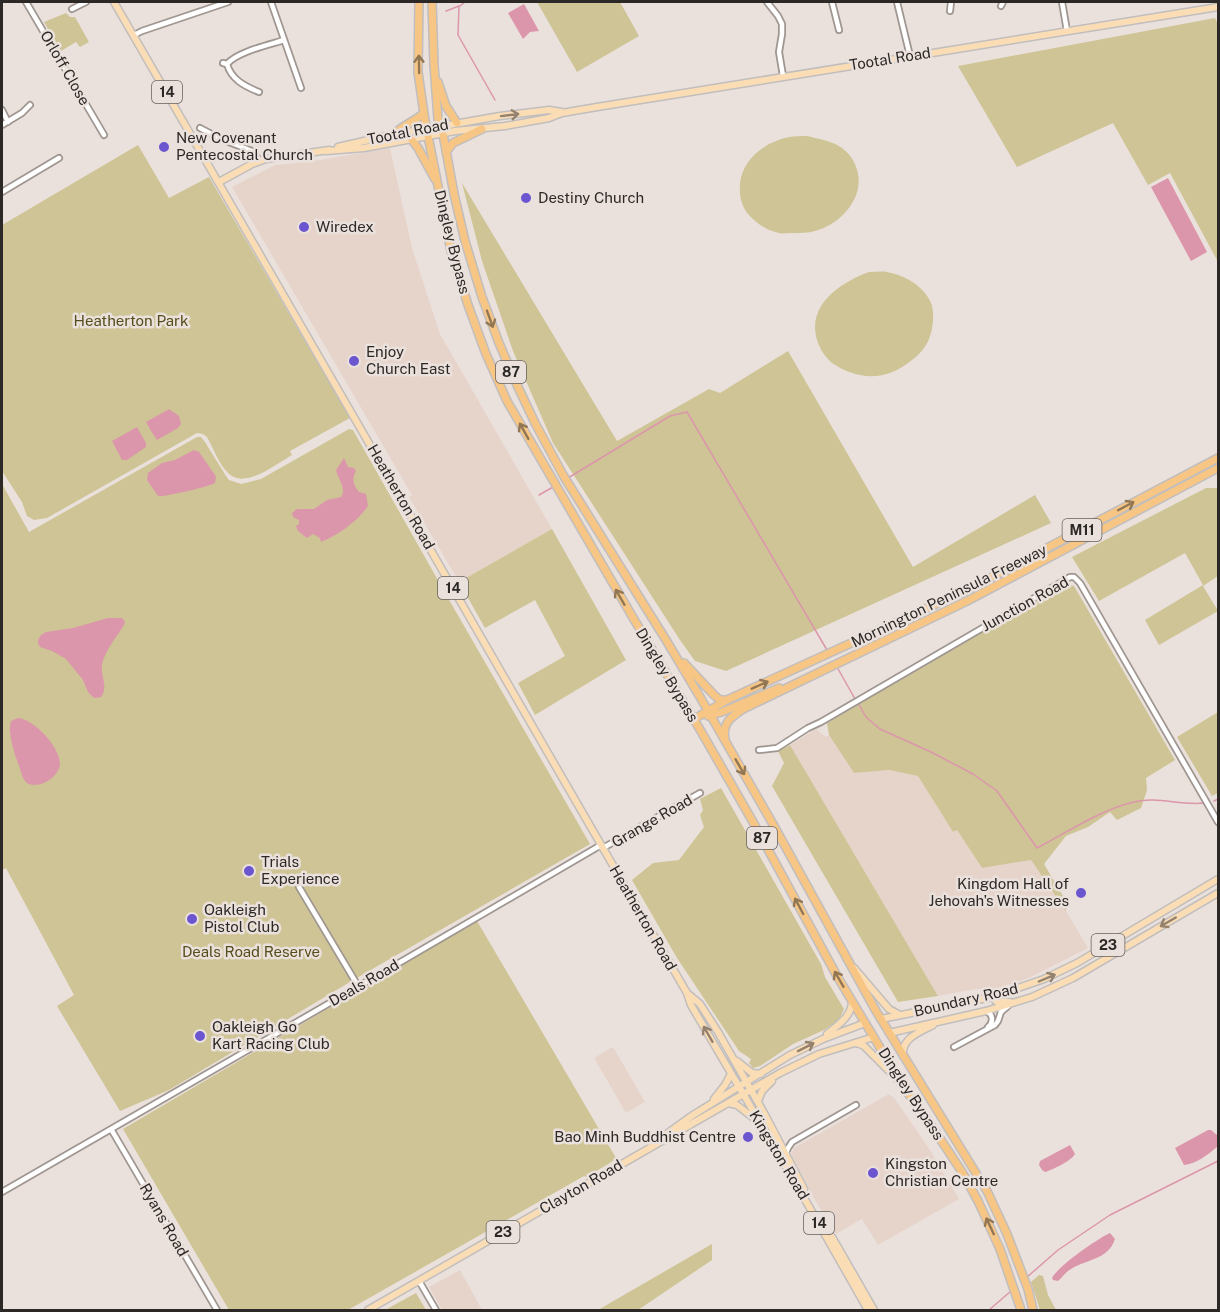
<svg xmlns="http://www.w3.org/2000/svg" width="1220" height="1312" viewBox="0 0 1220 1312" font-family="'Public Sans',sans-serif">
	<rect width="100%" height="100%" fill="#ebe1dc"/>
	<path fill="#e6d4cb" d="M390,148l22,100 28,86 112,195 -93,53 -50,-85 3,-2 -180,-308 43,-22 33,-3z
		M816,729l10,8 3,-2 25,38 35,-3 29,6 35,56 4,-2 25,38 49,-8 35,51 22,37 -61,31 -32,10h-19l-38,7 -148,-251z
		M613,1047l32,55 -19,11 -32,-55z
		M889,1094l6,5 35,51 29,49 -81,46 -16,-26 -26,15 -24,-39 -21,-40 3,-7z
		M460,1270l22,40h-40l-13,-23z"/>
	<path fill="#cec495" d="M537,2h83l19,34 -62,36z
		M66,13l4,4h5l14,25 -9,5 -4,-5 -15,9 -17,-29z
		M1215,18l3,6v235l-1,1 -47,-87 -22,12 -35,-62 -96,44 -59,-101z
		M807,136c12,3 25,5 35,12 9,7 14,15 16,26 5,26 -19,51 -43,57 -7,2 -15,2 -23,2 -4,0 -9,1 -13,0 -13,-3 -23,-10 -31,-19 -7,-9 -9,-19 -8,-30 2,-25 25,-42 49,-47 6,-1 12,-1 18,-1z
		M138,145l31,53 40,-21 141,241 -60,33 2,4c-16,9 -47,35 -64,18 -9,-9 -15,-25 -21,-36l-4,-3 -6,-1 -150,85 -13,2 -7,-4 -5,-14 -20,-31v-246z
		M462,183l155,258 92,-52 11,4 68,-42 125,216 122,-72 16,28 -325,148 -31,-10 -15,-21 -127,-197 -40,-92 -31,-90z
		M869,272c6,0 13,-1 18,0 17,3 37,14 44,31 4,10 2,26 -2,36 -3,8 -10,16 -17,21 -25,21 -53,21 -80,3 -8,-7 -14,-17 -16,-27 -7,-33 26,-54 53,-64z
		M349,429l4,1 99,175 138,239 -235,135 -186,111 -49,21 -63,-105 17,-11 -68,-127 -4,2v-386l27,48 168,-95h4l4,5 21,34 3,4 12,4 20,-5z
		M1206,488h12v88l-15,10 15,25 -59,34 -14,-25 58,-35 -18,-32 -86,48 -27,-44z
		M552,529l74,131 -91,55 -17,-32 47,-27 -30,-56 -50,28 -26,-46z
		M1068,584l6,2 101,174 -29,18 1,12 -6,18 -24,12 -7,-8 -22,15 -22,9 -22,28 23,39 -1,8 -35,-51 -49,8 -25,-38 -4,2 -35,-56 -29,-6 -35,3 -25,-38 -2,-12 213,-126z
		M1218,712v81l-6,3 -35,-59z
		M790,745l148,251 -40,6 -126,-216 12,-23 -6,-12z
		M721,788l100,176 4,13 19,32 -5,11 -15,10 -31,14 -33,22 -7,2 -4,-5 2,-4 -12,-8 -62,-93 -45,-78 21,-17 26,-3 25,-33 -4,-12 3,-5 -3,-11z
		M477,921l139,237 -6,5 -24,14 -2,-1 -236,134h-119l-106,-181z
		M712,1244v16l-74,50h-40z
		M1039,1275l4,1 5,19 8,15h-16l-9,-28z
		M416,1293l10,17h-41z"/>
	<path fill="#dc96ab" d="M524,4l15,27 -9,1 -7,7 -15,-26z
		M1168,178l39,74 -16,9 -40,-74z
		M169,409l10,7 2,8 -3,4 -21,12 -6,-9 -5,-9z
		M137,427l9,16v4l-19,13h-5l-10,-19z
		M194,450l5,2 16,23 1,2 -1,6c-7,4 -50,14 -57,13l-11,-16 1,-7 14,-10 13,-3z
		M344,458l4,9 6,1 2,3c-5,8 -2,15 3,21l7,2 2,12c-11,16 -30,29 -47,36l-1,-4 -7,-4 -6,4 -9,-7 -2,-5 3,-2v-4l-6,-3 -1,-4 5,-4h17l13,-9 14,-3c6,-8 -3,-18 -5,-27z
		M108,618h14l3,4 -1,3c-8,13 -18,24 -22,39 -2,12 7,23 -1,33l-7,1 -6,-6 -5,-12 -17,-21 -14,-8 -12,-4 -2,-4v-3l3,-5 5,-3 27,-4z
		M18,718c16,1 42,29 42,46 -1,13 -21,26 -33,19 -5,-4 -6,-12 -8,-17 -4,-11 -12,-34 -8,-45z
		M1208,1130h3l7,6v10c-9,8 -22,18 -34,19l-9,-17z
		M1070,1145l5,9c-4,7 -21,15 -30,18l-3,-2 -3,-5 1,-4z
		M1110,1233l5,6c-7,22 -31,20 -47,32 -4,3 -6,7 -10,10l-5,-1 -1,-2c6,-12 45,-39 58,-45z"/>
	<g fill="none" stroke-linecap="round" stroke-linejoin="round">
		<path stroke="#dc96ab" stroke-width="1.5" d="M460,6l5,-4
			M446,11l13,-5 -1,29 37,65
			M568,478l102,-62 17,-4 140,238
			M539,495l14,-8
			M837,667l18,32
			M858,703l8,14 14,12 51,23 42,22 24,17 40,57c29,-15 65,-39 97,-46 23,-6 47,4 70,1
			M1214,801l4,-2
			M1026,1278l32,-28 52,-35 108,-54
			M989,1310l22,-19"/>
		<g stroke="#9f9691" stroke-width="8">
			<path id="minor" d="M26,2l78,133
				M271,2l30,86
				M767,2l11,14 4,8v10l-3,18 4,24
				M832,2l7,28
				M897,2l13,54
				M1062,2l5,29
				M1001,6l2,-4
				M72,9l14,-7
				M950,11l1,-9
				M134,35l8,-4 86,-29
				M223,63l4,1c4,15 17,22 32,28
				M227,64c10,-12 41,-19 57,-24
				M2,110l6,12
				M2,125l20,-12 8,-8
				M200,128l21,11 31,12 8,10
				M2,192l57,-34
				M759,750l18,-2 31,-20 13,-6 244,-142 5,-3h4l6,6 138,239
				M603,848l97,-55
				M299,887l59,99
				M986,1011c7,3 8,11 2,16
				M954,1047l41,-22 3,-4 3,-9 7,-6
				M111,1129l106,181
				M785,1155l3,-7 4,-6 64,-37
				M2,1192l390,-225 209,-122
				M419,1281l17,29"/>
		</g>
		<g stroke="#c0bebe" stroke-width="9">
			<path id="major" d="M114,2c192,329 381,661 573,991l4,12 108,184 69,121
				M338,147l48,-11 114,-20 49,-6 13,2
				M326,151l38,-3 91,-17 50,-5 44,-8 13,-5 35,-6 621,-100
				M219,182l33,-18 14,-5 63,-9
				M854,968l35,41 9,5
				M687,993l13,11 18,28 46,81 40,76
				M992,997l5,5h13
				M881,1019l111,-22 52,-18 33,-16 141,-84
				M889,1033l97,-22 46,-14 41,-19 145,-85
				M827,1034c11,-9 25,-18 25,-33
				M855,1043l5,1 4,2 33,33
				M903,1056c-2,-18 17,-24 30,-31
				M737,1061l15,12 9,1
				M714,1099l11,-14 6,-11
				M758,1101l4,-10 10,-10
				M728,1103l9,2 19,15
				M661,1138l32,-23 97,-60 33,-16 42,-16
				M832,1237l42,73
				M368,1310l412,-237 39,-19 55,-17"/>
		</g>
		<g stroke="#c0bebe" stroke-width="10">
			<path id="highway" d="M419,2l-1,70 7,49 26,130 17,54 18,49 21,47 125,215 70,117 51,89 84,154 66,110 34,48 25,38 16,29 22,48 21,61
				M432,2l2,63 4,54 5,15 11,60 11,47 17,56 17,46 18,42 18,38 28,52 103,165 34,57 74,129 102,185 111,180 20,43 21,55 5,21
				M438,82l8,24 11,17
				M393,135c11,-11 21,-13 31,-22
				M412,140l6,8 17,31
				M446,152l7,-9 29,-14
				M684,663l30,32 6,5h6
				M708,716l14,-4 57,-24
				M694,719l33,-19 244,-112 247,-130
				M725,739c-3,-16 6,-22 18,-30l226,-109 249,-132"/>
		</g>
		<use href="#minor" stroke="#fff" stroke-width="4.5"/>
		<use href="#major" stroke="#fbddb5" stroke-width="6"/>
		<use href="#highway" stroke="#f8c684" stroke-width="7"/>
	</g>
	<defs><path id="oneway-shaft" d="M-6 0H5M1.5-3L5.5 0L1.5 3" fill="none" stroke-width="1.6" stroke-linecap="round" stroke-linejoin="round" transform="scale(1.5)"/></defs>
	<g stroke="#927755">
		<use href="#oneway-shaft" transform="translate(419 64) rotate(-91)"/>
		<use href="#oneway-shaft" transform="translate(490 319) rotate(70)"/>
		<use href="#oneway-shaft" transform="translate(524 431) rotate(-119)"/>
		<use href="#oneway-shaft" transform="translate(1126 506) rotate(-28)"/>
		<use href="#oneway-shaft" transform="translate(620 597) rotate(-120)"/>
		<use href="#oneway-shaft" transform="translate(760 685) rotate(-24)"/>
		<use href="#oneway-shaft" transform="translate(740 767) rotate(60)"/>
		<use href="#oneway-shaft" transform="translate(799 906) rotate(-118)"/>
		<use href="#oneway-shaft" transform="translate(839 979) rotate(-120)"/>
		<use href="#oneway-shaft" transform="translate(990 1226) rotate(-115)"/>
	</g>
	<g stroke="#94826e">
		<use href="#oneway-shaft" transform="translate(510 115) rotate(-7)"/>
		<use href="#oneway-shaft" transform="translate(1168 922) rotate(150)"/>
		<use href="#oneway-shaft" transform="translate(1047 978) rotate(-23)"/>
		<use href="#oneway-shaft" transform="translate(708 1034) rotate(-120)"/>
		<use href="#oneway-shaft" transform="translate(806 1047) rotate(-27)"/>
	</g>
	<g fill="#6b56cf" stroke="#ebe1dc" stroke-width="2">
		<circle cx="164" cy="147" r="6"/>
		<circle cx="526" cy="198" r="6"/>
		<circle cx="304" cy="227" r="6"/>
		<circle cx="354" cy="361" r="6"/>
		<circle cx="249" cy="871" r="6"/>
		<circle cx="1081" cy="893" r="6"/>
		<circle cx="192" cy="919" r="6"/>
		<circle cx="200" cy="1036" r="6"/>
		<circle cx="748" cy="1137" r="6"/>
		<circle cx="873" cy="1173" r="6"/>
	</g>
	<g text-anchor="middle" stroke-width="5" stroke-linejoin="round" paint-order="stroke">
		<g fill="#ebe1dc" stroke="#65605d" stroke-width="1.5">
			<rect x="152" y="81" width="30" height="22" rx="4.5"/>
			<rect x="496" y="361" width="30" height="22" rx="4.5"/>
			<rect x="1062.5" y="519" width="39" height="22" rx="4.5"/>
			<rect x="438" y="577" width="30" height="22" rx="4.5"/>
			<rect x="747" y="827" width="30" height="22" rx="4.5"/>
			<rect x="1091.5" y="934" width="33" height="22" rx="4.5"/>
			<rect x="804" y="1212" width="30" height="22" rx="4.5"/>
			<rect x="486.5" y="1221" width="33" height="22" rx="4.5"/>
		</g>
		<g font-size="14" font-weight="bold" fill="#2c2826">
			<text x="167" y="97">14</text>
			<text x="511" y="377">87</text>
			<text x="1082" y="535">M11</text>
			<text x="453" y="593">14</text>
			<text x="762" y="843">87</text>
			<text x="1108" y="950">23</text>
			<text x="819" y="1228">14</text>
			<text x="503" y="1237">23</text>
		</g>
		<g font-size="15" fill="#2c2826" stroke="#ebe1dc">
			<text transform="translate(890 59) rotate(-9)" y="5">Tootal Road</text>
			<text transform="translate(65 68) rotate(60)" y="5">Orloff Close</text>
			<text transform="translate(408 132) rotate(-11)" y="5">Tootal Road</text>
			<text transform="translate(452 242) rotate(76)" y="5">Dingley Bypass</text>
			<text transform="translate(401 497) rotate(60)" y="5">Heatherton Road</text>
			<text transform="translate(949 596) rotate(-26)" y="5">Mornington Peninsula Freeway</text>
			<text transform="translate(1025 604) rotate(-29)" y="5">Junction Road</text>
			<text transform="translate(667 675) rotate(59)" y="5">Dingley Bypass</text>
			<text transform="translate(652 821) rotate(-30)" y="5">Grange Road</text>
			<text transform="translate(643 918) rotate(60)" y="5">Heatherton Road</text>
			<text transform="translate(364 983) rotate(-30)" y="5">Deals Road</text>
			<text transform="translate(966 1000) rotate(-13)" y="5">Boundary Road</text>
			<text transform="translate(911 1094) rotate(57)" y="5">Dingley Bypass</text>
			<text transform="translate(779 1155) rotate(59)" y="5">Kingston Road</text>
			<text transform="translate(581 1187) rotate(-30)" y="5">Clayton Road</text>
			<text transform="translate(164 1220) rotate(60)" y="5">Ryans Road</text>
		</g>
		<g font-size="15" fill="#2c2826" stroke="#ebe1dc" text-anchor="start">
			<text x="176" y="143">New Covenant<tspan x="176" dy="17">Pentecostal Church</tspan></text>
			<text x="538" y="203">Destiny Church</text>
			<text x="316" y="232">Wiredex</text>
			<text x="366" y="357">Enjoy<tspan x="366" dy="17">Church East</tspan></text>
			<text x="261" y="867">Trials<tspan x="261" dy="17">Experience</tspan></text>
			<text x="1069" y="889" text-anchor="end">Kingdom Hall of<tspan x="1069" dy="17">Jehovah's Witnesses</tspan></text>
			<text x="204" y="915">Oakleigh<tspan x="204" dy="17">Pistol Club</tspan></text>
			<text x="212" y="1032">Oakleigh Go<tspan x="212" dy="17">Kart Racing Club</tspan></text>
			<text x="736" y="1142" text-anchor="end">Bao Minh Buddhist Centre</text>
			<text x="885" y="1169">Kingston<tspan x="885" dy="17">Christian Centre</tspan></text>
		</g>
		<g font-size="15" fill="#564d1a" stroke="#ebe1dc">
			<text x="131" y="326">Heatherton Park</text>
			<text x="251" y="957">Deals Road Reserve</text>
		</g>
	</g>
	<rect width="1220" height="1312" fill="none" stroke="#2c2826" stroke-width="6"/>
</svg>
